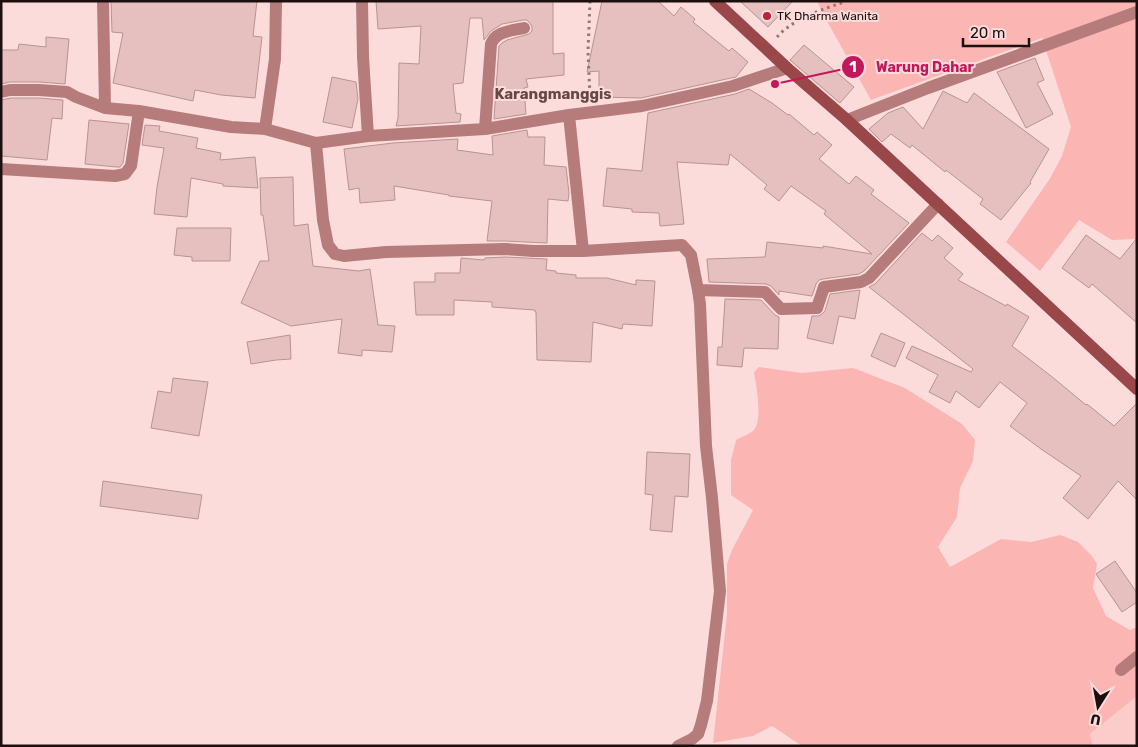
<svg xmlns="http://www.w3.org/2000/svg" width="1138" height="747" viewBox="0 0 1138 747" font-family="Rubik,sans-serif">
	<rect width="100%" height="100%" fill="#fcdcdb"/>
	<path fill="#fccccb" d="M1137,696v50h-44l-3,-12z"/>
	<path fill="#fbb5b3" d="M817,1h320v238l-25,1 -33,-20 -39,51 -34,-29 43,-62 13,-24 9,-29 -29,-89 -171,62 -48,-86z
		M759,367l43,6 51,-5 52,20 57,36 13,16 -2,21 -13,27 -3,29 -19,30 12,20 51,-28 30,3 29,-7 18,7 14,14 5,8 -4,24 13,28 24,14 7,-3v69l-47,38 3,12h-291l-30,-20 -19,10 -40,7 14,-129v-50l5,-14 21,-40 -22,-15v-35l5,-20c5,-3 14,-6 18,-10 9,-10 2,-45 0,-58z"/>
	<path fill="#e6c0bf" stroke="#b79392" d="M111,1h146l-4,35 9,1 -7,61 -34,-3 -26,-5 -2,11 -80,-18 10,-50 -11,-1z
		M376,1h177v53l11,-1v22l-38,4 2,8 -4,1 2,26 -32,5 5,-73 3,-3 5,-3 22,-6 3,-3v-5l-5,-6h-4l-21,4 -11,7 -7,9 -2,-22h-12l-7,65 -10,1 3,29 5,1 -1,8 -64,4 2,-8 1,-55 20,1 2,-38 -43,3z
		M602,1h56l16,15 7,-9 14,12 -2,3 36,29 3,-3 16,14 -12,15 -5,1 -90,20 -42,-1v-26l-12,1z
		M740,1h53l-25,26z
		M46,37l23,2 -4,45 -26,-2h-29l-9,2v-34h17l1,-6 27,3z
		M804,45l50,42 -14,16 -50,-43z
		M1035,58l9,22 -7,3 16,31 -27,14 -29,-56z
		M332,77l24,5 2,17 -6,29 -29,-6z
		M749,89l23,14 16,12 1,-1 25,21 3,-3 15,13 -13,14 30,25 7,-8 18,14 -3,4 38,29 -45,48 -5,3 -36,5 -4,1 -3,4 -4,12 -33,-5v4l-8,-9 -5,-2 -57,-2 -2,-23 58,-2 2,-15 56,6v-2l49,8 -48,-40 2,-3 -35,-25 -12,15 -15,-12 3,-4 -37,-31 -2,11 -51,-3 7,62 -24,2 -1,-13 -27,-1v-3l-29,-3 4,-38 35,3 6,-58 87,-19z
		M943,91l24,12 7,-10 75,56 -19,33 1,1 -30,37 -21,-16 3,-5 -37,-29 -1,2 -33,-27 -2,3 -19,-14 -9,8 -13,-13 19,-16 15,-6 20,22z
		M11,98h28l24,2 -1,19 -10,-1 -5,42 -46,-4v-56z
		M89,120l40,4 -6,39 -3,4h-3l-32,-3z
		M145,125l15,1 -1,5 39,7 -2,10 25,5 -1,7 35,-3 3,31 -35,-2v-2l-32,-6 -4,39 -33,-3 3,-27 7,-39 -22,-3z
		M527,130l1,7h17l-1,28 22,2 3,26 -1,8 -20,-2 -1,44 -42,-2h-18l5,-40 -43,-5v-1l-55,-9 1,14 -35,3 -1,-15 -10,2 -5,-41 49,-6 65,-4 -1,11 36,5 -1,-19z
		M293,177l1,49 14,-2 5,42 46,5 11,-2 8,56 17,1 -3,26 -30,-2v6l-24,-3 4,-34 -51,7 -50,-23 19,-42h9l-6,-46h-2l-1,-37z
		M177,228h54l-1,33h-38v-4l-18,-2z
		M922,233l10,8 6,-6 15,13 -9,10 19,16 -5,6 48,26 1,-2 22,13 -17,29 39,30 35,29 1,-1 27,22 23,-23v97l-19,-19 -30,38 -25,-21 18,-22 -40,-27 -31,-23 17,-23 -27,-21 -21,26 -23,-17 -6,12 -21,-11 9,-17 -32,-17 6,-12 59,26 2,-3 -104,-82 6,-3z
		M1086,235l34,24 17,-21v85l-45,-39 -3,4 -27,-20z
		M505,257l42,2 -1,11 10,1v2l20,2v3h31l29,7v-5l19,1 -3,45 -29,-2 -1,5 -29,-7 -2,40 -54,-2 -1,-48h-1v-2l-43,-3v-5l-38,-2v15h-38l-2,-33h21v-9h25l1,-15 23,2 1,-2z
		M860,290l-5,29 -16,-3 -6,28 -26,-6 5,-22h6l4,-2 3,-3 5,-17z
		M725,299l36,1 14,15 4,2 -1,32 -34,-1 -2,19 -25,-2 1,-18h4z
		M881,333l24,10 -10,24 -24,-11z
		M290,335l1,24 -15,1 -25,4 -4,-22z
		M173,378l35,4 -9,54 -48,-8 7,-37 13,2z
		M647,452l43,2 -2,43 -13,-1 -3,36 -22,-2 3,-35 -8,-1z
		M103,481l99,14 -4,24 -98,-13z
		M1115,561l22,32v9l-15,10 -26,-38z"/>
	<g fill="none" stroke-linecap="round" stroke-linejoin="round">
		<path stroke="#8f7877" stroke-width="3" stroke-dasharray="2.5 4" stroke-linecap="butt" d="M590,1l-2,51 2,45
			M777,37c16,-18 45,-28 68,-35"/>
		<path stroke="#b67c7b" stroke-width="12" d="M103,1l2,107
			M362,1l1,56 5,79
			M1,92l9,-2h29l28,2 9,5 29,11 34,3 92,16 34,2 51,14 52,-7 117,-7 84,-14 73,-9 91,-20 54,-18
			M569,115l14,136
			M847,120l81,-32 209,-76
			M265,129l10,-70 1,-58
			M485,129l6,-85c5,-13 20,-13 33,-16
			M316,143l7,77 5,25 7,9 9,2 42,-4 119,-3 28,2h50l99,-6 9,10 7,35
			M1,169l114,7 10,-2 6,-8 8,-55
			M1121,670l16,-13
			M678,746l14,-7 6,-5 3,-9 6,-24 13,-110 -8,-93 -6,-52 -6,-142 -2,-14 67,2 16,17 36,-1 7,-21 37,-5 8,-4 69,-74"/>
		<path stroke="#994749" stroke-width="12" d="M715,1l72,67 60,52 290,269"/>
	</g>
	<circle fill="#b72538" stroke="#fcdcdb" stroke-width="2" cx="767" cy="16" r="5"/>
	<g text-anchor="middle" stroke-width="4" stroke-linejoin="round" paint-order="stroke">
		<g font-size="12" fill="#1c0f0e" stroke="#fcdcdb" text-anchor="start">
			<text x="777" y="20">TK Dharma Wanita</text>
		</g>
		<g font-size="15" font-weight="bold" fill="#674746" stroke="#fcdcdb">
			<text x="553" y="99">Karangmanggis</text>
		</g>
	</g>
	<path fill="none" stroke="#c2185b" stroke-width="2" d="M775 84L853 67"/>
	<g fill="#c2185b" stroke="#fcdcdb" stroke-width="2">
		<circle cx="775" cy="84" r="5"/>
		<circle cx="853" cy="67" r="12"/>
	</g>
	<g font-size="15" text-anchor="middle" font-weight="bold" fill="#fff">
		<text x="853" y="72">1</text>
	</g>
	<g font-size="14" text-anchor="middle" font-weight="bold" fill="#c2185b" stroke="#fcdcdb" stroke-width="4" stroke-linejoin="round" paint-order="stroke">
		<text x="925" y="72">Warung Dahar</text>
	</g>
	<rect width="1138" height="747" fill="none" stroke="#1c0f0e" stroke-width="5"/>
	<g transform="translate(1098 707) rotate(191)" stroke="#fcdcdb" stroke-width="4" paint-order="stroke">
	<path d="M0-4L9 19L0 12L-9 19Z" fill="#1c0f0e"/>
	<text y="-8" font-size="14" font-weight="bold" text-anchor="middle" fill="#1c0f0e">U</text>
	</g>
	<path d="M963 38v8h66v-8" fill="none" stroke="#1c0f0e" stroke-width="2.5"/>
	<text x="970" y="38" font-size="15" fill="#1c0f0e" stroke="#fcdcdb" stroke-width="4" paint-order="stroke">20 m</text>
</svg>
